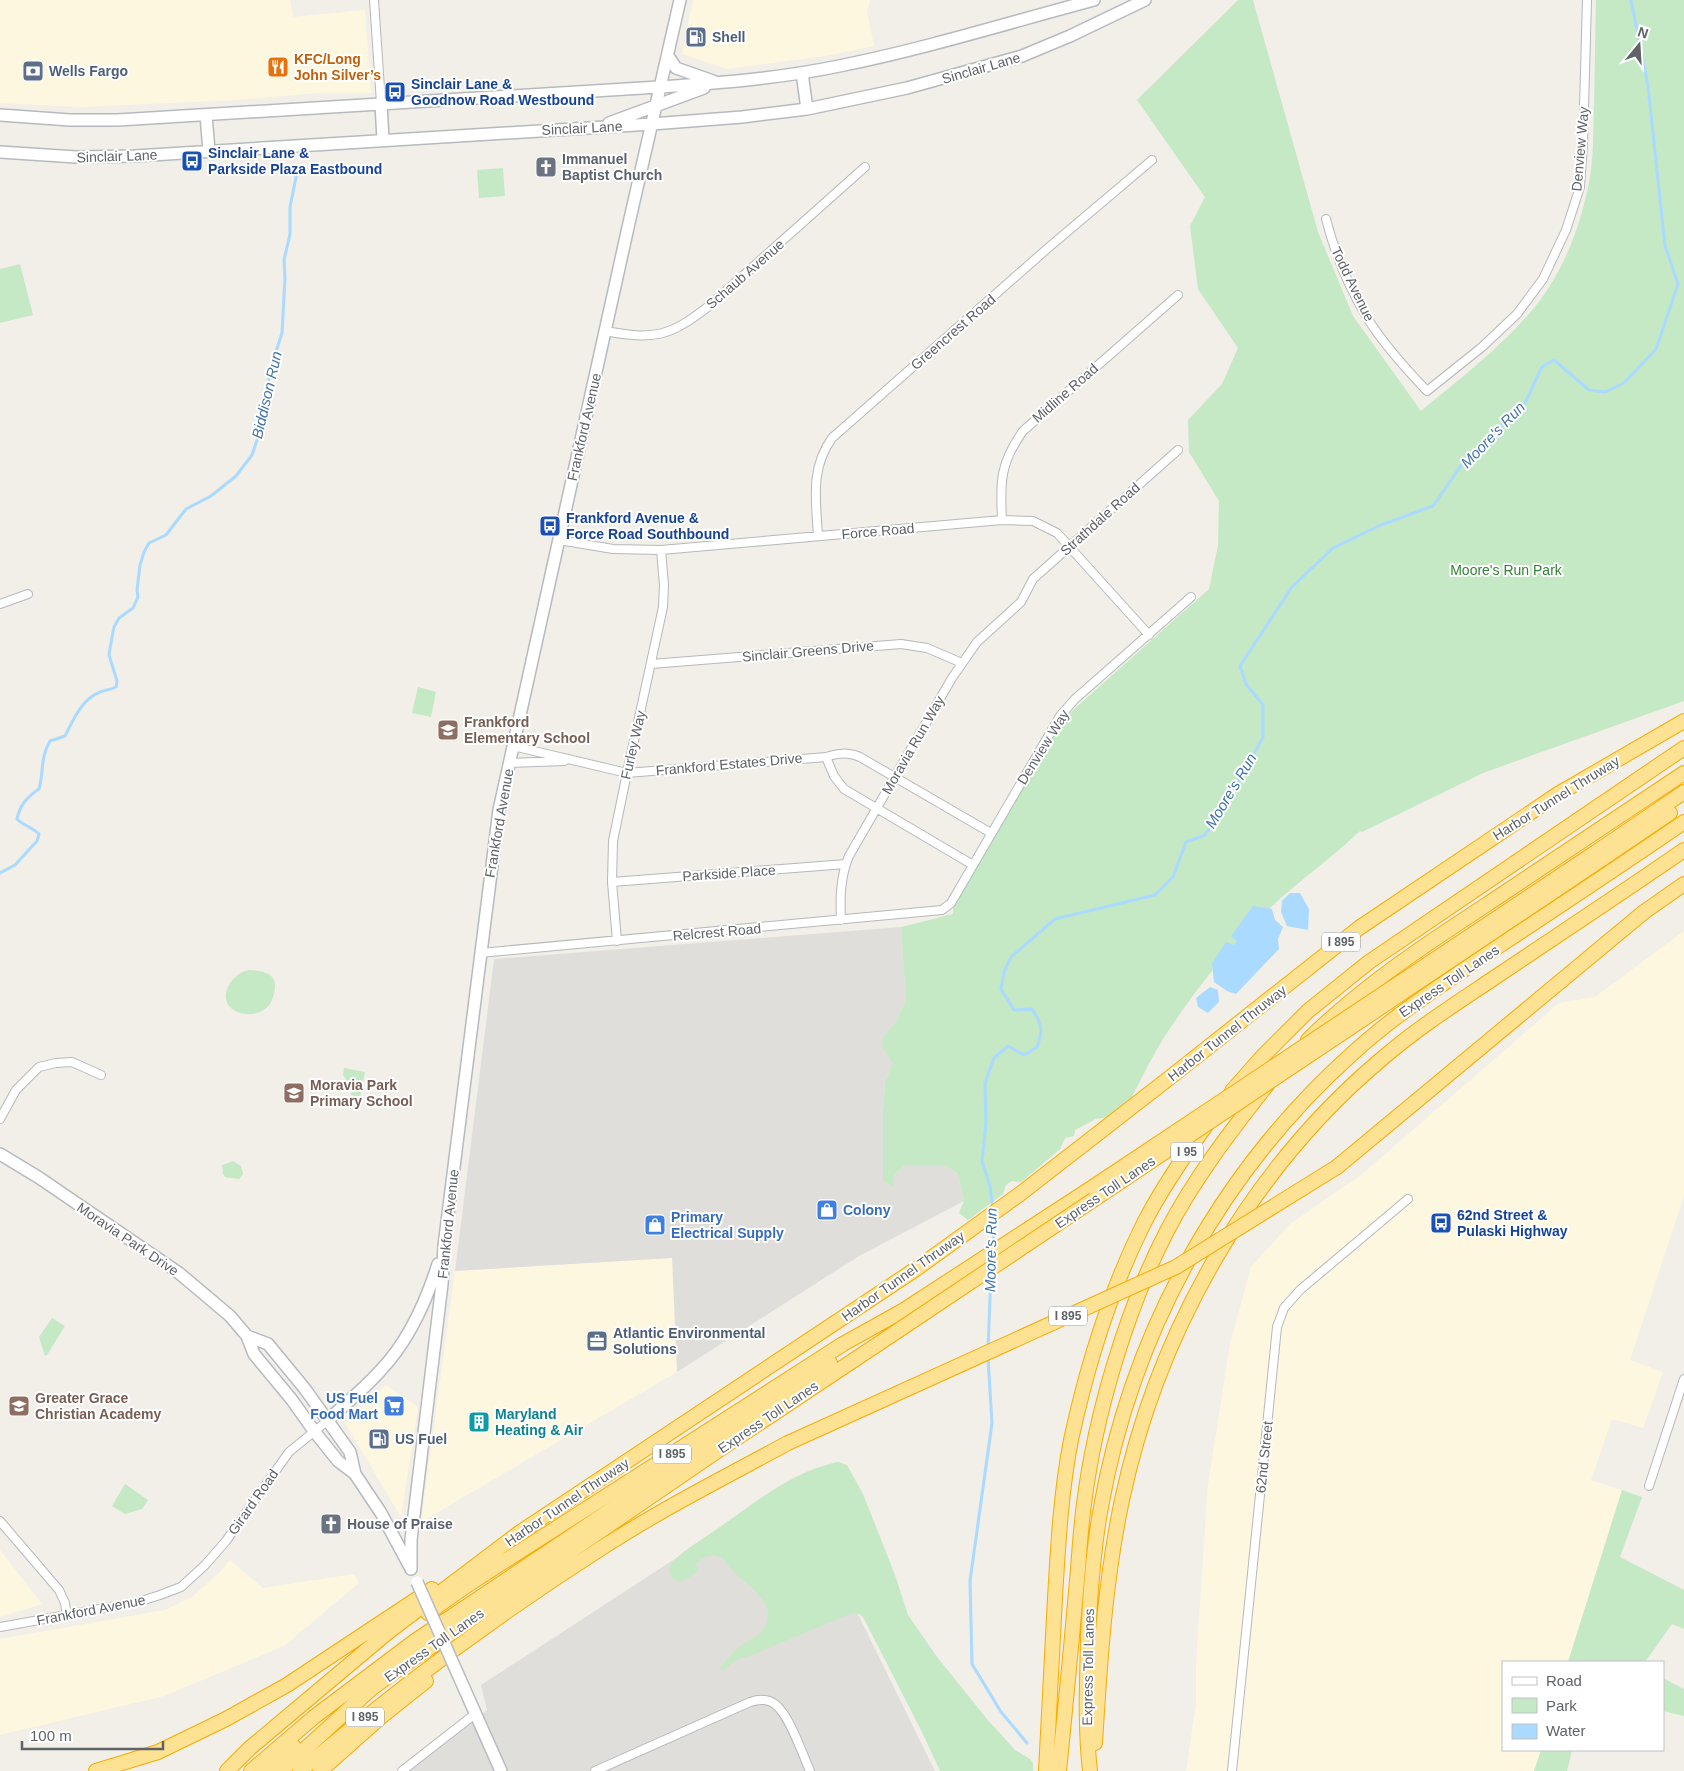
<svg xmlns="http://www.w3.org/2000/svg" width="1684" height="1771" viewBox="0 0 1684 1771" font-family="Arial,sans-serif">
	<rect width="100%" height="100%" fill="#f1efe8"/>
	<path fill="#fef7e0" d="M0,0h290l3,17 72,-7 6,83h-54l-81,7 -155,7 -81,-4z
		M693,0h177l-3,12 7,34 -49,10 -98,13 -45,-15z
		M1684,931v265l-54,164 33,12 -20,56 -31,-9 -21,61 31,10 -54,172h-65v88h38l-7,21h-348l10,-66v-41l12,-179 22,-141 21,-77 39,-43 71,-49 198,-172 36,-6z
		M673,1258l4,114 -256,150 34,-251z
		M386,1385l32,22 -17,110 -56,-94z
		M0,1550l42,54 -42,13z
		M230,1560l33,28 91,-14 5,9 -75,63 -120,50 -164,39v-96l165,-29 27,-13 28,-25z"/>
	<path fill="#e0deda" d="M901,927l5,74 -12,23 -11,13 10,26 -8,19 -2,28v71l11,-6 11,-10h40l13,9 6,27 -105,55 -182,116 -5,-114 -217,13 39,-312z
		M793,1482l142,289h-525l77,-61 -6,-25z"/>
	<path fill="#c5e8c5" d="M1238,0h15l65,232 35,84 68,95c37,-31 76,-60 107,-96 33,-37 52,-85 61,-133 5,-25 4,-51 5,-76 1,-35 1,-71 2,-106h88v701l-201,72 -121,59 -2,-1c-29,28 -63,51 -92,79 -40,38 -73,80 -103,126 -16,25 -29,54 -43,80l-28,3v1l-19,10 -1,6 -9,2 -5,11 -39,33 -9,-1 -6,4 -3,9 -35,26 -9,-7 5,-12 -6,-27 -13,-9h-40l-11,10 -1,11 -10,-5v-71l2,-28 8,-19 -11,-16 1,-10 11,-13 12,-23 -5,-74 52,-13v-8l107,-180 12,-15 137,-122 9,-44 1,-44 -30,-49 -1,-32 34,-36 16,-36 -40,-59 -8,-63 15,-29 -68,-97z
		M503,168l2,28 -26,2 -2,-28z
		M20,264l13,51 -33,8v-54z
		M418,687l18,5 -5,25 -19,-4z
		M249,970c23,1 31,8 23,30 -10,25 -59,15 -43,-15 5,-8 11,-13 20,-15z
		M344,1068l21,4 -5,25 -9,-2 1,-5 -9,-15z
		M233,1161l8,5 2,8 -4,5 -14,-2 -2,-3 -1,-9z
		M52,1318l13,8 -18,29 -2,1 -6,-19z
		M838,1462l9,3 16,29 32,81 13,40 29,42 50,62 28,31 15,9 3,4v8h-93l-18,-39 -59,-115 -4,-3 -7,-1 -107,45c-10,0 -14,5 -20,12h-5l1,-4c5,-5 10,-11 16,-17 8,-8 25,-13 29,-24 10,-23 -19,-40 -33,-54 -5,-5 -8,-12 -13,-14 -9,-4 -18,0 -24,7l2,5 -3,5 -15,8c-8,-2 -11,-8 -11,-16 14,-16 28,-23 45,-35 40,-27 76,-59 124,-69z
		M125,1484l23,16 -6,9 -17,5 -13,-8z
		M1622,1490l20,7 -22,60 64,33v39l-12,-5 -27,38h-77z
		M1663,1678l21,11v27l-21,-5z
		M1541,1750h31l-5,21h-33z"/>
	<path fill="#aadaff" d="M1290,893h10l9,16 -1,21 -21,-4 -6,-14 1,-11z
		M1253,906l19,3 3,11 8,7 -5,12 1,10 -43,45 -9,-3 -13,-9 -2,-19 14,-21 8,3 3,-4 -6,-5z
		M1210,987l8,3 1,12 -11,11 -10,-6 -2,-9z"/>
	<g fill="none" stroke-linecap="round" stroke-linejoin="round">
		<path stroke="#aadaff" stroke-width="3" d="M0,873l15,-8 22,-24 2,-7c-7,-7 -15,-8 -22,-15 3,-14 10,-22 22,-30 5,-18 1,-31 11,-48l15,-5c8,-16 17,-37 35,-44 6,-2 10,-2 16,-5l1,-6 -8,-26 2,-12 3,-16 5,-9 14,-10 5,-11 -1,-7 3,-25 4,-13 5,-9 17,-8 20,-26 25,-13 25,-20 16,-21 9,-27 10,-61 11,-34 3,-55 -1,-18 6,-26v-27l7,-35
			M993,1209l-3,-23 -8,-25 4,-38 -1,-40 9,-25 14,-12 16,9 13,-8c6,-16 5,-24 -5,-38l-18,1 -13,-21 3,-17 7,-15 44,-38 100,-24 18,-18 13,-35 19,-7 24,-36 34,-62v-32l-17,-21 -6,-18 52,-79 41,-39 48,-23 52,-19 32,-46 59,-55 18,-38 12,-7 35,30 16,2 19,-9 32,-34 22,-65 -13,-38 -17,-160 -17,-86
			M993,1247l1,-29
			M988,1349l3,-76
			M988,1358l4,65 -22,158 2,83 29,48 26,31"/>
		<g stroke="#b5b8bc" stroke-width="10">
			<path id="street" d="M374,0l7,103
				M1326,219c9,35 23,69 42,100 16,26 38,50 59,72l55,-44 35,-33 26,-35 23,-49 14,-43 3,-43 4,-144
				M605,331c50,9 64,6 104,-25l156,-139
				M1002,520c-2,-38 -2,-57 21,-89l155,-136
				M818,536c-2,-36 -8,-67 14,-98l216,-190 104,-88
				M559,540l54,9 48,1 341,-30 31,1 24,12 92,102
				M0,604l28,-10
				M651,664l250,-20 26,4 35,15
				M513,746l114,27 199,-16c13,-4 21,-5 34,0l131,76
				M826,757l8,19 10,13 129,76
				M509,763l55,-2
				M612,882l234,-18
				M841,920c-1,-21 -1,-43 8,-64l103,-178 25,-36 44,-40 12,-23 145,-129
				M617,941l-5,-59 1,-41 14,-68 36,-166 1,-22 -3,-35
				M480,953l462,-43 9,-7 109,-187 15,-17 116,-102
				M0,1119l16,-29 23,-23 17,-4 16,-1 29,13
				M1649,1486l35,-107
				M0,1521l59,69 6,13 2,13
				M0,1627l138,-25 22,-7 21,-8 24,-22 21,-24 63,-89 38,-31
				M402,1771l73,-57
				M595,1771l155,-69c9,-3 19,-3 26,3 13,10 27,50 34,66
				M1232,1771l45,-444 7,-19 16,-18 108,-91"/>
		</g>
		<g stroke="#b6babf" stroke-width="14">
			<path id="secondary" d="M668,56l8,12 37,13
				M802,73l5,36
				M381,103l2,37
				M0,115l70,5h48l557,-34c57,-4 113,-9 169,-21 84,-17 167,-43 250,-65
				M206,115l3,36
				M609,123l95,-35
				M0,152l76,5 59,-1 517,-32 90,-7 65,-8 100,-21 115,-32 48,-20 75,-36
				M0,1154l38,23 141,96 51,43 17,20 7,18 38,46 22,31 24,30 17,13 26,39 29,54
				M247,1336l21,8 37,45 45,63 5,22
				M327,1421c18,-17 37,-32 53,-50 28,-29 46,-69 58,-107
				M411,1569v-29l31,-256 2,-38 55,-436 130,-587 51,-223
				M460,1679l41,92"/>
		</g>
		<g stroke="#f9ab00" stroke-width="16">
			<path id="highway" d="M1596,852l88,-60
				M1602,859l68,-46
				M1308,1040c55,-55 120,-97 184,-139 64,-43 128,-86 192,-128
				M1232,1091l30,-34 46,-46 61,-49 315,-214
				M1337,1167l307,-255 40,-28
				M428,1613l38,-27 377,-242 61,-34 189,-123
				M1095,1743c5,-82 10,-163 27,-243 36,-170 129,-332 262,-443 36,-31 76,-56 116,-83 61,-41 123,-82 184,-124
				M96,1771l62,-19 68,-33 61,-34 145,-96
				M227,1771l23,-23 137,-115 132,-100 397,-264 104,-75 148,-115 191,-151 199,-134 126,-73
				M251,1771l63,-54 101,-76 415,-278
				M266,1771l28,-24
				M281,1771l91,-83 25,-18 319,-218 186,-124
				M300,1771c95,-80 195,-155 300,-222 60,-39 125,-72 188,-106
				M320,1771l62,-55 44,-35
				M1046,1771c3,-58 6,-116 9,-173 3,-52 6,-107 16,-158 16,-74 39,-149 73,-217 18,-35 40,-67 63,-99
				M1059,1771c6,-60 12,-120 17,-180 3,-29 4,-58 8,-87 11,-88 42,-194 83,-273 27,-52 63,-99 100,-146
				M1090,1771c-5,-44 -3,-88 -2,-132 2,-44 5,-89 13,-132 31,-175 120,-336 252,-454 45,-41 96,-73 146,-107 62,-41 124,-82 185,-124"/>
		</g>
		<use href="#street" stroke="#fff" stroke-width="8"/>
		<use href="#secondary" stroke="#fff" stroke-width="11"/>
		<use href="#highway" stroke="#fde293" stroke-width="14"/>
		<g stroke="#b6babf" stroke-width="14" stroke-linecap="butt">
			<path id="secondary-bridge" d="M417,1582l43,97"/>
		</g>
		<g stroke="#f9ab00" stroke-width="16" stroke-linecap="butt">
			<path id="highway-bridge" d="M1093,1187l503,-335
				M902,1328l700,-469
				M788,1443l388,-176 161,-100"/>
		</g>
		<use href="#secondary-bridge" stroke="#fff" stroke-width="11"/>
		<use href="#highway-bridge" stroke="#fde293" stroke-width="14"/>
	</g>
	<defs>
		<g id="fuel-square" transform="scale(1.125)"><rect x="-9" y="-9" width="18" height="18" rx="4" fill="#5c6f8a" stroke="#fff"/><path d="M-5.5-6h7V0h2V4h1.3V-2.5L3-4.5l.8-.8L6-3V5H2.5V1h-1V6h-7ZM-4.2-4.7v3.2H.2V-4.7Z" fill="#fff"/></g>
		<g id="restaurant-square" transform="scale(1.125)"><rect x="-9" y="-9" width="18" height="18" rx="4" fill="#e8710a" stroke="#fff"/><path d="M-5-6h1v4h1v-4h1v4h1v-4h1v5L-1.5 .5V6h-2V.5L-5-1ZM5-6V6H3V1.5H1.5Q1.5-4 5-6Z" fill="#fff"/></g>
		<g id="bank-square" transform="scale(1.125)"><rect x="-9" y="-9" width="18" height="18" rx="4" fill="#5c6f8a" stroke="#fff"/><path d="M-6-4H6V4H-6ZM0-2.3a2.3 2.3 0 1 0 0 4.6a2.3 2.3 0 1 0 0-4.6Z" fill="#fff"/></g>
		<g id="bus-square" transform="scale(1.125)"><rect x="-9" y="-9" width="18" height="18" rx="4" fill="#1a4fb4" stroke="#fff"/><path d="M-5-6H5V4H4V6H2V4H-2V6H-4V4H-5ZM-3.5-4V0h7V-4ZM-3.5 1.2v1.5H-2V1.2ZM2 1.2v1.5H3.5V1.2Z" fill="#fff"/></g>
		<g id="church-square" transform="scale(1.125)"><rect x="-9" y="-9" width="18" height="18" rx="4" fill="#6b7280" stroke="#fff"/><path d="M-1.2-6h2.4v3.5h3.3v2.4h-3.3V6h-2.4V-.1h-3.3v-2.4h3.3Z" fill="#fff"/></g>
		<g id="school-square" transform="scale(1.125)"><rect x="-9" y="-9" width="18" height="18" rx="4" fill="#8d6e63" stroke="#fff"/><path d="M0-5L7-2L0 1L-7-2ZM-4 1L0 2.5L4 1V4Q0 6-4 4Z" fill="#fff"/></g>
		<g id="shop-square" transform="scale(1.125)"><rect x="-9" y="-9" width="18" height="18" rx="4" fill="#3f7fe0" stroke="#fff"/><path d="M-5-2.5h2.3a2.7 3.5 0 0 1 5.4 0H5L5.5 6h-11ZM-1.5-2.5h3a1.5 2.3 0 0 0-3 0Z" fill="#fff"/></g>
		<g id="office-square" transform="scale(1.125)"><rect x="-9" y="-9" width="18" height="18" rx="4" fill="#5c6f8a" stroke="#fff"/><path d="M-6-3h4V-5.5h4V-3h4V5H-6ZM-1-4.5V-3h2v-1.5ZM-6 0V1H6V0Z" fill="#fff"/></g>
		<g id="supermarket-square" transform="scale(1.125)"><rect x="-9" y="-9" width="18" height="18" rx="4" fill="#3f7fe0" stroke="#fff"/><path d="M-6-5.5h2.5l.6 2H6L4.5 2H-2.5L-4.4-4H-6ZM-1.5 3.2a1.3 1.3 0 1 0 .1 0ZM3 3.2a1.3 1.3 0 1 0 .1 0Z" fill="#fff"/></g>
		<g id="building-square" transform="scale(1.125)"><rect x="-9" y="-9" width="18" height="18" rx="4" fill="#0f9aa8" stroke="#fff"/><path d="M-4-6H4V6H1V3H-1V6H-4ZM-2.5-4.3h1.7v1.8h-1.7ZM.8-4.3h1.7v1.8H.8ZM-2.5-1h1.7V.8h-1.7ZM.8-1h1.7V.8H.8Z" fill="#fff"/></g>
	</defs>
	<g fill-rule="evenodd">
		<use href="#fuel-square" x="696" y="37"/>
		<use href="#restaurant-square" x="278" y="67"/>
		<use href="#bank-square" x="33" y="71"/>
		<use href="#bus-square" x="395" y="92"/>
		<use href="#bus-square" x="192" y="161"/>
		<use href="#church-square" x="546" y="167"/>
		<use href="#bus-square" x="550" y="526"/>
		<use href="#school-square" x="448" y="730"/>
		<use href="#school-square" x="294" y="1093"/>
		<use href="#shop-square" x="827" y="1210"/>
		<use href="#bus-square" x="1441" y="1223"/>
		<use href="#shop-square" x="655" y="1225"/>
		<use href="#office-square" x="597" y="1341"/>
		<use href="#school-square" x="19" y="1406"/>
		<use href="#supermarket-square" x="394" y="1406"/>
		<use href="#building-square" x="479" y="1422"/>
		<use href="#fuel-square" x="379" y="1439"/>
		<use href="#church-square" x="331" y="1524"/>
	</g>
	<g text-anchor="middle" stroke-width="4" stroke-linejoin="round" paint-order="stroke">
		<g fill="#fff" stroke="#8f9295" stroke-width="1">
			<rect x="1322" y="932.5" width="38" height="19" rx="4"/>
			<rect x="1171" y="1142.5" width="32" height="19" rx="4"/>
			<rect x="1049" y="1306.5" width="38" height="19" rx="4"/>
			<rect x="653" y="1444.5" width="38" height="19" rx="4"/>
			<rect x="346" y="1707.5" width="38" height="19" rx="4"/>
		</g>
		<g font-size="12" font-weight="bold" fill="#5f6368">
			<text x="1341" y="946">I 895</text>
			<text x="1187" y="1156">I 95</text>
			<text x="1068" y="1320">I 895</text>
			<text x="672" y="1458">I 895</text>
			<text x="365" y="1721">I 895</text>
		</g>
		<g font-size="14" font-weight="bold" fill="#4e5e75" stroke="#fff" text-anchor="start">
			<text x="712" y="42">Shell</text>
			<text x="49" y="76">Wells Fargo</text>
			<text x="613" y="1338">Atlantic Environmental<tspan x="613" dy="16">Solutions</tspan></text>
			<text x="395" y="1444">US Fuel</text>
		</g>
		<g font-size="14" font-weight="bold" fill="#c56008" stroke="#fff" text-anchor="start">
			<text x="294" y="64">KFC/Long<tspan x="294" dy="16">John Silver’s</tspan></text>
		</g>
		<g font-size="14" fill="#5f6368" stroke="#fff">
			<text transform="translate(981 68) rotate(-16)" y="5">Sinclair Lane</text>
			<text transform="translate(582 128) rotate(-3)" y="5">Sinclair Lane</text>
			<text transform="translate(1580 149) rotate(-85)" y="5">Denview Way</text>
			<text transform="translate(117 156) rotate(-2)" y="5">Sinclair Lane</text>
			<text transform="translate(745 274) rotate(-41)" y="5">Schaub Avenue</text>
			<text transform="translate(1353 284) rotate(64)" y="5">Todd Avenue</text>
			<text transform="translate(953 332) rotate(-41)" y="5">Greencrest Road</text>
			<text transform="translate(1065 393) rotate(-41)" y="5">Midline Road</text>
			<text transform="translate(584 427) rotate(-77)" y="5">Frankford Avenue</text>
			<text transform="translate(1100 519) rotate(-42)" y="5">Strathdale Road</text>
			<text transform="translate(878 531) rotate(-5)" y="5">Force Road</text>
			<text transform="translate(808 651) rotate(-5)" y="5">Sinclair Greens Drive</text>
			<text transform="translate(633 745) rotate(-77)" y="5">Furley Way</text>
			<text transform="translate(913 745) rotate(-60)" y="5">Moravia Run Way</text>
			<text transform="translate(1043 747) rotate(-58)" y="5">Denview Way</text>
			<text transform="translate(729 764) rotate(-5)" y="5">Frankford Estates Drive</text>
			<text transform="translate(1556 798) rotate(-32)" y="5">Harbor Tunnel Thruway</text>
			<text transform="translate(499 823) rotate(-80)" y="5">Frankford Avenue</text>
			<text transform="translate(729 873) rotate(-4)" y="5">Parkside Place</text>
			<text transform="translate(717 932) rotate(-5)" y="5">Relcrest Road</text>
			<text transform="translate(1449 981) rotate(-34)" y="5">Express Toll Lanes</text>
			<text transform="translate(1227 1033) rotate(-38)" y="5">Harbor Tunnel Thruway</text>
			<text transform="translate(1105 1192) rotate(-34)" y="5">Express Toll Lanes</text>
			<text transform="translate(448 1224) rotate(-84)" y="5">Frankford Avenue</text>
			<text transform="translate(128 1239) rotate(34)" y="5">Moravia Park Drive</text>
			<text transform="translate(903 1276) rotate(-35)" y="5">Harbor Tunnel Thruway</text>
			<text transform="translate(768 1417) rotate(-34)" y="5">Express Toll Lanes</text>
			<text transform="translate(1264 1457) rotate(-84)" y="5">62nd Street</text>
			<text transform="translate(253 1502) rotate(-55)" y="5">Girard Road</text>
			<text transform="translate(567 1502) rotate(-34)" y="5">Harbor Tunnel Thruway</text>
			<text transform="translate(91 1610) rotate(-11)" y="5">Frankford Avenue</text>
			<text transform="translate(434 1645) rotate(-35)" y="5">Express Toll Lanes</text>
			<text transform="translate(1088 1667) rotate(-89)" y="5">Express Toll Lanes</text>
		</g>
		<g font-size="14" font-weight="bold" fill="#164399" stroke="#fff" text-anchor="start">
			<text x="411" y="89">Sinclair Lane &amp;<tspan x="411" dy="16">Goodnow Road Westbound</tspan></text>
			<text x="208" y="158">Sinclair Lane &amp;<tspan x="208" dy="16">Parkside Plaza Eastbound</tspan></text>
			<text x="566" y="523">Frankford Avenue &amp;<tspan x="566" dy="16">Force Road Southbound</tspan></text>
			<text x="1457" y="1220">62nd Street &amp;<tspan x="1457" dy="16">Pulaski Highway</tspan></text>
		</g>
		<g font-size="14" font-weight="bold" fill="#5b616d" stroke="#fff" text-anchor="start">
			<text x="562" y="164">Immanuel<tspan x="562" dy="16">Baptist Church</tspan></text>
			<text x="347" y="1529">House of Praise</text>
		</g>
		<g font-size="14" fill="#348238" stroke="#fff">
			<text x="1506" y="575">Moore's Run Park</text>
		</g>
		<g font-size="14" font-weight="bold" fill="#785e54" stroke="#fff" text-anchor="start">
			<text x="464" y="727">Frankford<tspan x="464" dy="16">Elementary School</tspan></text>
			<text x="310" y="1090">Moravia Park<tspan x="310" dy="16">Primary School</tspan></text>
			<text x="35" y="1403">Greater Grace<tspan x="35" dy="16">Christian Academy</tspan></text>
		</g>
		<g font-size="14" font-weight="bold" fill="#366cbe" stroke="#fff" text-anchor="start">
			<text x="843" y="1215">Colony</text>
			<text x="671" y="1222">Primary<tspan x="671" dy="16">Electrical Supply</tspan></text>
			<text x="378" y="1403" text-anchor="end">US Fuel<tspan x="378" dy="16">Food Mart</tspan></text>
		</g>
		<g font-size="14" font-weight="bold" fill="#0d838f" stroke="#fff" text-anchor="start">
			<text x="495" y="1419">Maryland<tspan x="495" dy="16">Heating &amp; Air</tspan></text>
		</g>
		<g font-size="15" font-style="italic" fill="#4174aa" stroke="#fff">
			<text transform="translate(267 395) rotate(-77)" y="5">Biddison Run</text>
			<text transform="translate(1493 435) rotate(-46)" y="5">Moore's Run</text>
			<text transform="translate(1231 791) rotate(-59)" y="5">Moore's Run</text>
			<text transform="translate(991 1250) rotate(-89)" y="5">Moore's Run</text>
		</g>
	</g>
	<rect x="1502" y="1661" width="162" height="90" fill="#ffffff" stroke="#bfc1c3"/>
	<rect x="1512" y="1677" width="25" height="8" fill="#ffffff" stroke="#bfc1c3"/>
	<text x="1546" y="1686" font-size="15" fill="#5f6368">Road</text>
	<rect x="1512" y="1698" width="25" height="15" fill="#c5e8c5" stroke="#bfc1c3"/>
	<text x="1546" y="1711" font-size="15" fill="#5f6368">Park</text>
	<rect x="1512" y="1724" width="25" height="15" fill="#aadaff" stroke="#bfc1c3"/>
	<text x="1546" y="1736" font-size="15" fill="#5f6368">Water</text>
	<g transform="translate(1639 45) rotate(18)" stroke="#ffffff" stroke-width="4" paint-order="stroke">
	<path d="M0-4L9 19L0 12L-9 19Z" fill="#5f6368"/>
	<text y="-8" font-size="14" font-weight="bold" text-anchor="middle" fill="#5f6368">N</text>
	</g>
	<path d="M22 1741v8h141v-8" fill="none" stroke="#5f6368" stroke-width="2.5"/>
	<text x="30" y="1741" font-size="15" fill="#5f6368" stroke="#ffffff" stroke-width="4" paint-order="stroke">100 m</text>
</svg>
